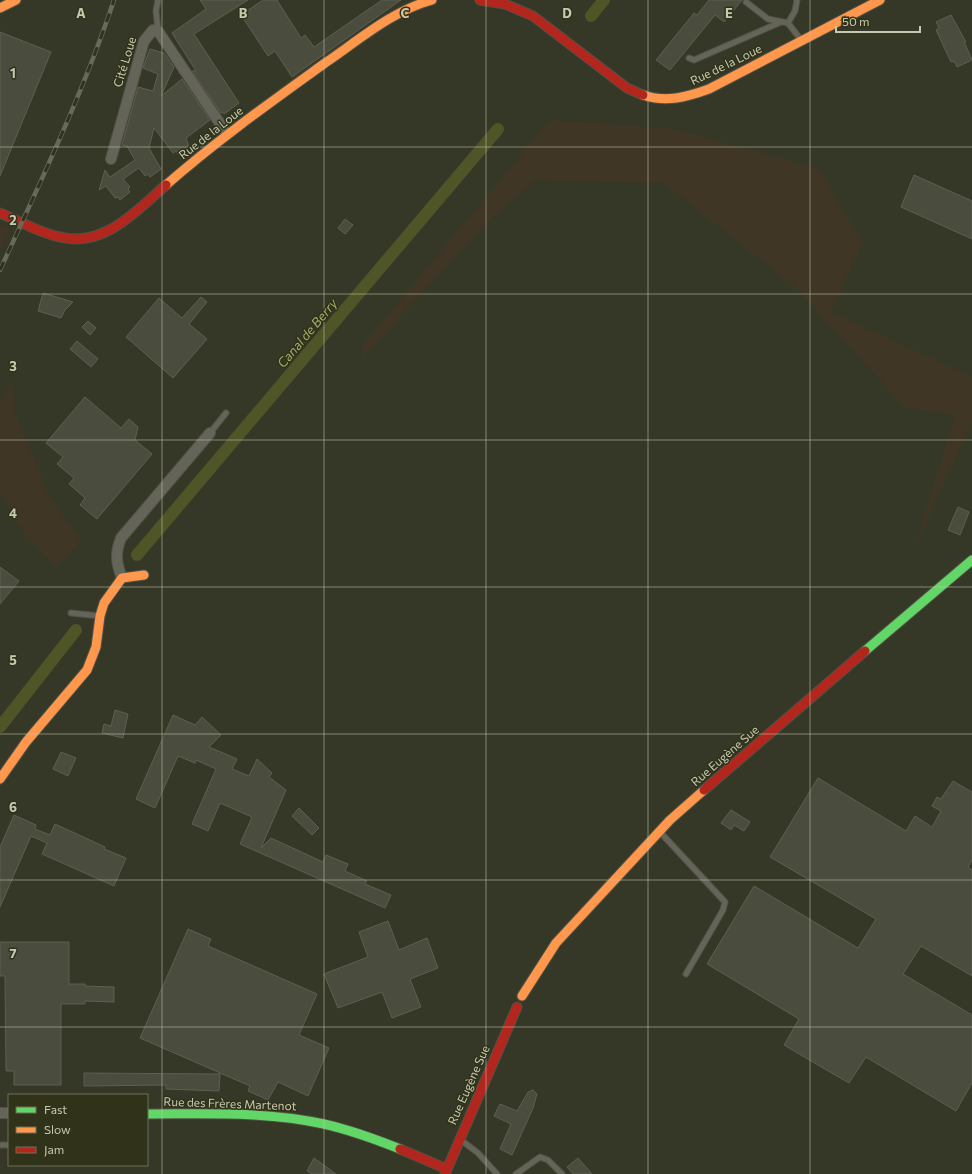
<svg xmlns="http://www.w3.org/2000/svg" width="972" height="1174" viewBox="0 0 972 1174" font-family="Commissioner,sans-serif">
	<rect width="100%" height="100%" fill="#363827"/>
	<path fill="#403625" d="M550,120l123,9 146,40 43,73 -31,70 141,65v45l-58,127 41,-134 -50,-8 -112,-122 -129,-102 -128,-3 -44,37 -129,140 -1,-11z
		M0,225l10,3 -10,22z
		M12,379l3,34 35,85 31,42 -25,27 -31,-34 -25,-39v-90z"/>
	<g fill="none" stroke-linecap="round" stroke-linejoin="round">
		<path stroke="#4f5527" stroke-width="12" d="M591,16l13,-16
			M137,555l361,-426
			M0,727l76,-97"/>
	</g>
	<path fill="#4a4c3e" stroke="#5d5f4f" d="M200,0h48l-54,34 45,69 -15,11 -1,-2 -2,1 -29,-42h4l-24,-38 34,-24z
		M263,0h14l24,38 4,-3 9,12 68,-47h19l-109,77 -17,-26 -7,5 -27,-41z
		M709,0h33l-18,22 -9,-7 -45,55 -14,-10 38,-47 3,2z
		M951,15l15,27h-2l8,18 -15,7 -3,-6 -3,1 -15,-32 3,-2 -3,-6z
		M0,32l51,20 -51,124z
		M150,49l14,4 10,14 -13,29 21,-17 28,41 -24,18 3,9 -10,8 -3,-4 -3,2 -19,-25 -5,20 12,21 -11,8 -2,-3 -3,2 -6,-8 -16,11 7,8 -2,2 2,3 -10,8 -2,-3 -3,1 -9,-12 -7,4 6,-20 5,7 25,-17 -8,-14 -5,-1 16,-58 15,4 5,-17 -15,-6z
		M914,175l58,26v38l-71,-32z
		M345,219l8,6 -8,9 -7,-6z
		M43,293l30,9 -8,8 -4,8 -23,-7z
		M201,297l6,5 -18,22 18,15 -34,39 -47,-41 33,-39 23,20z
		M88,321l8,7 -6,7 -8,-8z
		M77,341l21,18 -7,8 -21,-18z
		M85,397l36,31 8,-9 9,8 -3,13 17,14 -55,65 -17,-14 5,-7 -16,-14 5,-6 -17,-14 6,-7 -17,-14z
		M958,507l11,5 -9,23 -12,-5z
		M0,567l19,14 -19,23z
		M115,710l13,4 -5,24 -21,-5 2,-9 7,2z
		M173,715l22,10 7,-8 19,18 -12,12 28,12 -5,10 17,7 8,-17 15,14 -3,4 17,13 -25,58 10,-10 52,24 3,-7 22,9 -3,7 22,10 -2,3 26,11 -6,13 -145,-64 12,-27 -32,-14 -12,28 -16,-7 24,-55 -20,-9 -1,3 -17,-7 -23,52 -19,-9z
		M61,752l15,6 -8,18 -15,-7z
		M818,778l88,53 9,-15 17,11 9,-16 -9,-5 5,-9 4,2 12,-18 19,11v68l-4,7 4,3v106l-51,-30 -18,28 69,41v68l-16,28 -90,-54 -17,26 -26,-15 -39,-23 15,-26 -92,-55 47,-78 104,62 18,-29 -106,-62z
		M299,808l20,20 -7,7 -20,-19z
		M731,810l19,12 -6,9 -10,-6 -3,5 -10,-7z
		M14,815l22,10 -1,4 15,6 5,-11 50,23 -1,2 22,9 -12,28 -72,-32 5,-11 -16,-7 -31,71v-60z
		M388,921l11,29 28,-12 11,30 -28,11 11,28 -29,11 -10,-26 -44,16 -14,-34 44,-17 -9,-25z
		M188,929l23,10 -3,7 109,48 -18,41 30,13 -21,48 -30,-14 -10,18 -20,-9 2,-5 -110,-48z
		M0,942h69v42h16v2l29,1v15l-29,-1v3h-24v81h-47v-14h-8l-1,-95h-5z
		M84,1073l136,1 -1,17 -53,-2v-4l-82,1z
		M533,1090l4,4 -4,14 -21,47 -12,-6 11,-25 -17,-8 6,-12 17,7 11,-19z
		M314,1158l22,16h-24l-5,-3z
		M578,1158l14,16h-19l-6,-7z"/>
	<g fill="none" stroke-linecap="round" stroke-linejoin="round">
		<g stroke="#515246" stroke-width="7">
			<path id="lane" d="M158,0l-2,11 2,20
				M797,0l-2,11 -7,12 13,17
				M746,2l22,17 20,4
				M689,58l5,2 87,-38
				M210,433l16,-20
				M71,613l29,3
				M660,832l65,70 -2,8 -37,64
				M461,1140l17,13 19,21
				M0,1145h9
				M516,1174l24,-17 8,3 14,14"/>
		</g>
		<g stroke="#515246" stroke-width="12">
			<path id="street" d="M111,159l33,-118 9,-11 5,1 69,103
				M122,578c-6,-15 -7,-25 -1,-40l89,-105
				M0,1113h9"/>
		</g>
		<g stroke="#515246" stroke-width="11">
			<path id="fast" d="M865,651l107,-91
				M147,1114c59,0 119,-3 177,10 26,6 51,15 76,25"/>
		</g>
		<g stroke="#515246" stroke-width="11">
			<path id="slow" d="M0,8l16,-8
				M643,95c23,8 44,2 66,-6l171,-89
				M166,185c50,-44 105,-83 159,-122 34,-23 67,-52 107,-63
				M0,779l26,-37 61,-72 9,-23 4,-31 4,-13 18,-25 22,-3
				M522,996l34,-53 114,-123 34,-30"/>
		</g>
		<g stroke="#515246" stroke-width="11">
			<path id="jam" d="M480,0l25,4 28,12 94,72 16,7
				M0,213c20,8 39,20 60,24 44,11 76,-26 106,-52
				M704,790l161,-139
				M400,1149l47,20
				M445,1174l72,-167"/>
		</g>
		<use href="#lane" stroke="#646558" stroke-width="5"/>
		<use href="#street" stroke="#646558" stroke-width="10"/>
		<use href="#fast" stroke="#63d668" stroke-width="9"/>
		<use href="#slow" stroke="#ff974d" stroke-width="9"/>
		<use href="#jam" stroke="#b3261e" stroke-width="9"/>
		<g stroke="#68695b" stroke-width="4.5">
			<path id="rail" d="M0,270c41,-89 83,-177 114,-270"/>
		</g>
		<use href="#rail" stroke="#30331a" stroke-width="3" stroke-dasharray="9" stroke-linecap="butt"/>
	</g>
	<path fill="none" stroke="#c6c9b0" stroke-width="1" stroke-opacity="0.55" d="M162,0v1174M324,0v1174M486,0v1174M648,0v1174M810,0v1174M0,147h972M0,294h972M0,440h972M0,587h972M0,734h972M0,880h972M0,1027h972"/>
	<g text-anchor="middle" stroke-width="3" stroke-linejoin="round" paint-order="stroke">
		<g font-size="12" fill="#c6c9b0" stroke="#30331a">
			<text transform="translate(125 62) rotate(-73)" y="4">Cité Loue</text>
			<text transform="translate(726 65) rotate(-26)" y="4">Rue de la Loue</text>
			<text transform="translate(211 133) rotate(-38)" y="4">Rue de la Loue</text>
			<text transform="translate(725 756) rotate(-41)" y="4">Rue Eugène Sue</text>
			<text transform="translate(469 1085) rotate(-66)" y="4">Rue Eugène Sue</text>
			<text transform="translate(230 1104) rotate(2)" y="4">Rue des Frères Martenot</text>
		</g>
		<g font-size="13" font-style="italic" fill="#a4ac66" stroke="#30331a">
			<text transform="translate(307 333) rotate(-50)" y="5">Canal de Berry</text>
		</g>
	</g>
	<g font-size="13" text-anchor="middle" font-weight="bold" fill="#c6c9b0" stroke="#30331a" stroke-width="3" stroke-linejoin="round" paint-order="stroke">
		<text x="81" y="18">A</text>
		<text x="243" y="18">B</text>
		<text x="405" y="18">C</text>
		<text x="567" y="18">D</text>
		<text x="729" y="18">E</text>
		<text x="13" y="78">1</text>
		<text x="13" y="225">2</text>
		<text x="13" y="371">3</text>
		<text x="13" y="518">4</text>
		<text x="13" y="665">5</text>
		<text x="13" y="812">6</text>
		<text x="13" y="958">7</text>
	</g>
	<rect x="8" y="1094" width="140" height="72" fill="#30331a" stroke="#6c6f56"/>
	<rect x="16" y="1107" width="20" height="6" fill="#63d668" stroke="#6c6f56"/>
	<text x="44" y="1114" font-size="12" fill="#c6c9b0">Fast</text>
	<rect x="16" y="1127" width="20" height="6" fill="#ff974d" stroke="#6c6f56"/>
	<text x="44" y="1134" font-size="12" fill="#c6c9b0">Slow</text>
	<rect x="16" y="1147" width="20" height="6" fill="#b3261e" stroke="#6c6f56"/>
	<text x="44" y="1154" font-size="12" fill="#c6c9b0">Jam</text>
	<path d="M836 26v6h84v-6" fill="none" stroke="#c6c9b0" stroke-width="2"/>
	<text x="842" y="26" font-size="12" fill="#c6c9b0" stroke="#30331a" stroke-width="3" paint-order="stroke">50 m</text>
</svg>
